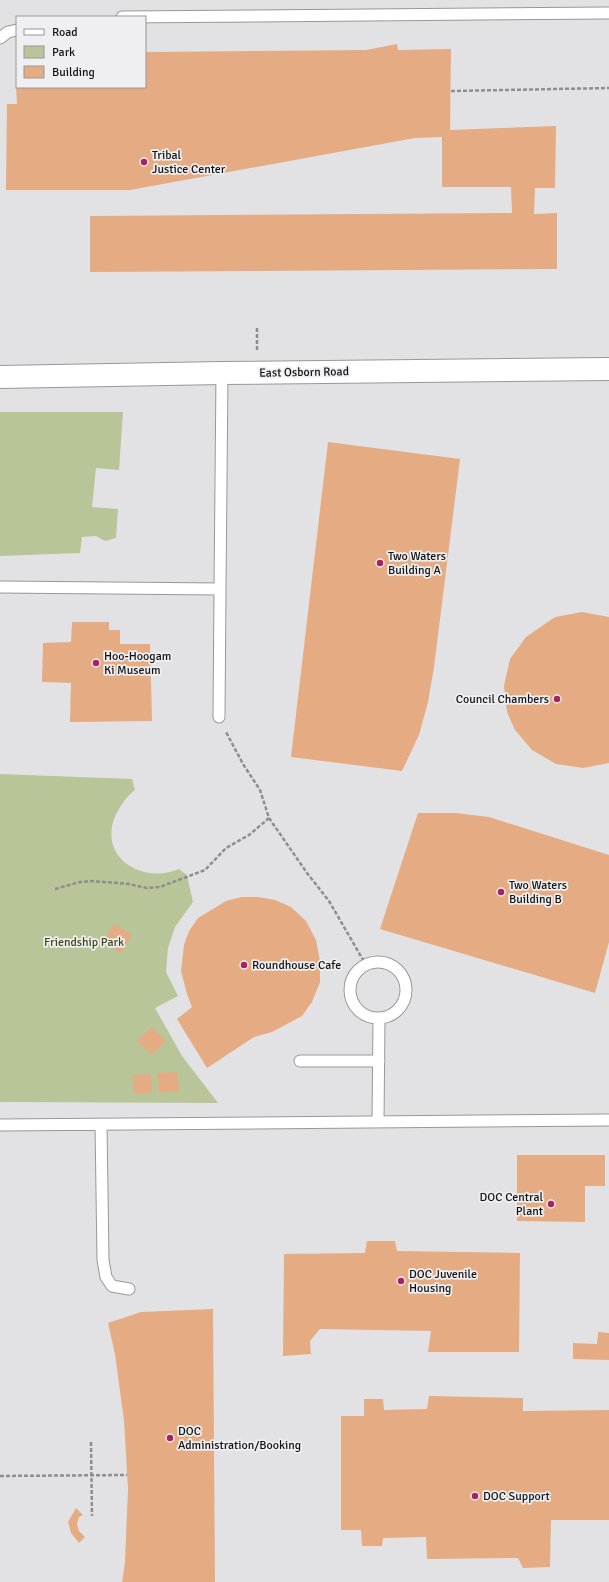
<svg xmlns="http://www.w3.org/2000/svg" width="609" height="1582" viewBox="0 0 609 1582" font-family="Signika,sans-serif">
	<rect width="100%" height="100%" fill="#e2e2e4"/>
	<path fill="#b8c598" d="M0,412h123l-4,58 -23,-2 -4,39 26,2 -2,29 -11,3 -9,-5 -14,1 -2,16 -80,3z
		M0,774l132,5 3,11c-7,5 -11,11 -16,19 -26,43 19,77 60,60l8,6 6,27 -18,25 -7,21 -2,24 12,24 -23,12 27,48 36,47 -218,-1z"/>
	<path fill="#e5ab82" d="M397,44l1,6 53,-1 -1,81 106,-4 -1,62h-20l-1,26 23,-1v56l-467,3v-56l422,-3 -1,-26h-69v-50l-27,1 -285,52h-124l1,-86h10l-1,-17h129v-35l221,-2z
		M328,442l132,17 -26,208 -6,35 -9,33 -17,36 -111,-14z
		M582,612l27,5v146l-26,5 -27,-4 -24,-14 -17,-20 -8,-18 -3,-26 6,-27 16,-22 29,-20z
		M72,622h37v8h11v14h30l2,77 -82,1 1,-39 -29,-1 1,-39 28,-1z
		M418,813h37l34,4 120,38v87l-14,51 -215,-64z
		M242,897h16l17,3 16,7 15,14 10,19 4,21v21l-8,20 -10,14 -30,16 -18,5 -47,31 -30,-49 15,-12 -5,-13 -6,-23 3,-26 5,-14 9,-13 28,-17z
		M113,924l19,10 -10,19 -19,-9z
		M152,1027l14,14 -14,14 -15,-14z
		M177,1072l2,19 -20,2 -2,-20z
		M151,1074l1,19 -18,1 -1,-19z
		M517,1155h88v31h-20v36l-68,-1z
		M367,1241h28l2,10 123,2 -1,99h-91l3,-21 -111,-2 -10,12 1,13 -28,2 1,-102 81,-1z
		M213,1309l2,273h-93l3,-20 3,-73 -4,-68 -9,-67 -7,-31 33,-11z
		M598,1332l11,1v27l-36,-1v-16l24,1z
		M429,1396l94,2v13l86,-1v110h-58l-1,47 -27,1 -5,-10 -91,1 -1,-22 -43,1 -1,8h-20l-1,-16h-20v-114h23v-17h19l1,11 43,-1z
		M76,1508l7,7 -4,2 -2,7 2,7 6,6 -6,6 -8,-10 -3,-11z"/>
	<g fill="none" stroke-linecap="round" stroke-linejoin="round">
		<g stroke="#98989a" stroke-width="13">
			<path id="service" d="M122,17l487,-4
				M0,38l8,-6 9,-2
				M0,587l220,2 2,-216
				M219,717l1,-128
				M350 990a28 28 0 1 1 56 0a28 28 0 1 1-56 0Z
				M300,1061h79
				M378,1122l1,-103
				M101,1124l2,136 3,17 6,9 17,3
				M0,1125l609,-5"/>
		</g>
		<g stroke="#98989a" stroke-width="24">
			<path id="minor" d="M0,377l222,-4 387,-4"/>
		</g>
		<path stroke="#8e8e8f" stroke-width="2.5" stroke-dasharray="4 2" stroke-linecap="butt" d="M451,91l158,-3
			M257,328v22
			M269,818l38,55 22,28 37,64
			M55,889l25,-7 12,-1 37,3 18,4 13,-1 45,-17 21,-22 23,-13 20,-17 -9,-28 -17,-26 -17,-32
			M91,1442l1,74
			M0,1476l127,-1"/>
		<use href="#service" stroke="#fff" stroke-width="11"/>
		<use href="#minor" stroke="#fff" stroke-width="22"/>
	</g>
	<g fill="#ab2062" stroke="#efeff1" stroke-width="1.5">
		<circle cx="144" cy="162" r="4"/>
		<circle cx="380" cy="563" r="4"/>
		<circle cx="96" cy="663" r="4"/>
		<circle cx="557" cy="699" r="4"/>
		<circle cx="501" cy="892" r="4"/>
		<circle cx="244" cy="965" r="4"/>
		<circle cx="551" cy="1204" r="4"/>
		<circle cx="401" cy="1281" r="4"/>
		<circle cx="170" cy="1438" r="4"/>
		<circle cx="475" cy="1496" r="4"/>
	</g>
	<g text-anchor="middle" stroke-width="3.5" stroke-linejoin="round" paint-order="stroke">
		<g font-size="12" fill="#121213" stroke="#efeff1" text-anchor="start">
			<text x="152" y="159">Tribal<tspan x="152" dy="14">Justice Center</tspan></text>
			<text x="388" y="560">Two Waters<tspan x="388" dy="14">Building A</tspan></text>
			<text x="104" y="660">Hoo-Hoogam<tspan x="104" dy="14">Ki Museum</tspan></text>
			<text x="549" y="703" text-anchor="end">Council Chambers</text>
			<text x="509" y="889">Two Waters<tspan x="509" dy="14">Building B</tspan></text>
			<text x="252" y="969">Roundhouse Cafe</text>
			<text x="543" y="1201" text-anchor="end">DOC Central<tspan x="543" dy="14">Plant</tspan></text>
			<text x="409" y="1278">DOC Juvenile<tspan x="409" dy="14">Housing</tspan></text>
			<text x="178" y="1435">DOC<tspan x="178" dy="14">Administration/Booking</tspan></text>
			<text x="483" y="1500">DOC Support</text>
		</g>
		<g font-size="12" fill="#121213" stroke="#efeff1">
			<text transform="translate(304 372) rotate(-1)" y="4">East Osborn Road</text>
		</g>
		<g font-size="12" fill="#3c4718" stroke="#efeff1">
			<text x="84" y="946">Friendship Park</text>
		</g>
	</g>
	<rect x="16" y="16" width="130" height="72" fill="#efeff1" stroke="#979798"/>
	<rect x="24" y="29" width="20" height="6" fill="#ffffff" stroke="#979798"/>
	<text x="52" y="36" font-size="12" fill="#121213">Road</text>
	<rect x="24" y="46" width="20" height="12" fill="#b8c598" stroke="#979798"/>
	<text x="52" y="56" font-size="12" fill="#121213">Park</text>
	<rect x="24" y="66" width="20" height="12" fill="#e5ab82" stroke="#979798"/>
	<text x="52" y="76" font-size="12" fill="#121213">Building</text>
</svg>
